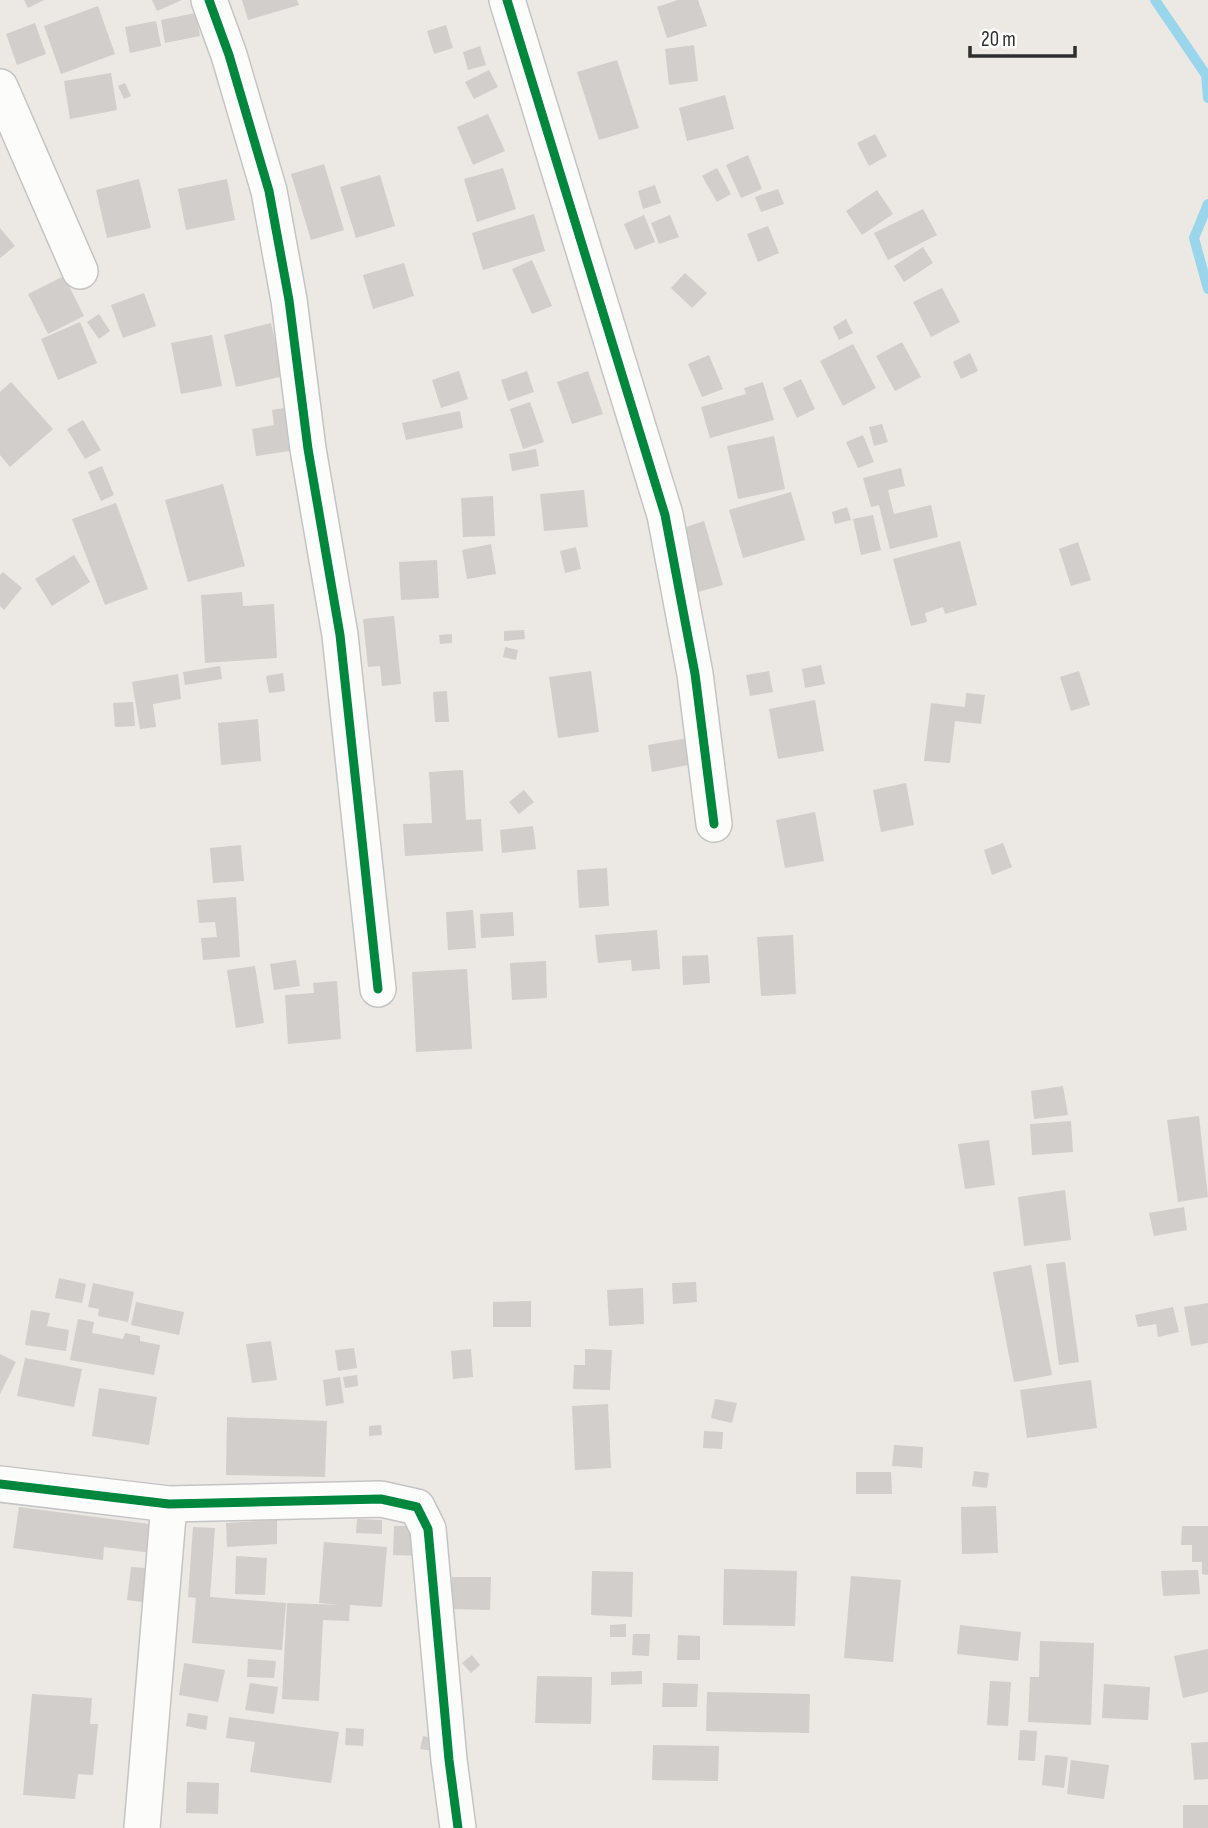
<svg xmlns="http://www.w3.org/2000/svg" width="1208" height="1828" viewBox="0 0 1208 1828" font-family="'Sofia Sans Condensed',sans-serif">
	<rect width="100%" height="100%" fill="#ece8e4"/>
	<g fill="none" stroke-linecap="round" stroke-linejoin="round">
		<path stroke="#99d6ec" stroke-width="10" d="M1155,0l51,75 2,23
			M1208,204l-14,34 14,51"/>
	</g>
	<path fill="#d1cecb" d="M24,0h20l-16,8z
		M152,0h30l-25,11z
		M242,0h55l2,5 -51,15z
		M678,0h20l9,26 -40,12 -10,-31z
		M98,6l17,48 -54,20 -17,-48z
		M196,13l4,23 -35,7 -4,-23z
		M156,21l5,25 -31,7 -5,-26z
		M35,23l11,31 -29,11 -11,-31z
		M446,25l7,23 -19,6 -7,-23z
		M694,45l4,36 -29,4 -4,-36z
		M480,46l6,19 -18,5 -5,-18z
		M617,60l22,68 -40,12 -22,-68z
		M489,70l9,17 -24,12 -9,-17z
		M111,73l6,37 -47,9 -6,-38z
		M125,83l6,13 -7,3 -6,-13z
		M725,95l9,34 -47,12 -8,-33z
		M488,114l17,37 -32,14 -16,-38z
		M875,134l12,22 -18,10 -12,-23z
		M748,155l14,34 -21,9 -15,-33z
		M324,164l20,66 -33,10 -20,-66z
		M503,168l13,41 -39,13 -13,-43z
		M717,168l14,26 -14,8 -15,-26z
		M380,175l15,51 -39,12 -16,-51z
		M139,179l12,49 -44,10 -11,-48z
		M227,179l8,41 -49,10 -8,-41z
		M655,185l6,18 -18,6 -5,-18z
		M778,189l6,15 -23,8 -6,-15z
		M877,190l16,24 -31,21 -16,-24z
		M923,209l14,26 -49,25 -14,-27z
		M534,214l11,37 -62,19 -11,-37z
		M644,215l11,27 -20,8 -11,-26z
		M670,215l9,22 -20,7 -8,-21z
		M768,226l11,27 -21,9 -11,-28z
		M0,228l15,18 -15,12z
		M923,247l10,16 -29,19 -10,-16z
		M532,260l20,46 -20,8 -20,-45z
		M404,263l10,33 -41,13 -10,-34z
		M685,273l22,20 -15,15 -21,-20z
		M64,276l20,40 -36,18 -20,-40z
		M942,288l18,34 -29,15 -18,-35z
		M144,293l12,33 -33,12 -12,-33z
		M99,314l11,17 -11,8 -12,-17z
		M846,319l7,14 -14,7 -6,-13z
		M80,322l17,41 -39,17 -17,-41z
		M271,323l13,53 -48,11 -12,-52z
		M212,335l10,51 -41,8 -10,-51z
		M902,342l19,35 -26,14 -19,-35z
		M853,344l23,44 -33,18 -23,-45z
		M970,353l8,18 -17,8 -8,-17z
		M709,355l14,34 -21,8 -14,-33z
		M459,371l9,28 -27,9 -9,-28z
		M527,371l7,21 -26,9 -7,-21z
		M588,371l15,43 -31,10 -15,-42z
		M801,379l14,30 -18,9 -14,-30z
		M11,382l42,47 -43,38 -10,-12v-63z
		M763,382l11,38 -64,18 -9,-31 45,-13 -2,-6z
		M530,402l14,40 -21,7 -13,-40z
		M289,407l7,43 -40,6 -4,-27 22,-4 -2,-15z
		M460,411l3,17 -57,12 -4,-17z
		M83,420l18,30 -16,9 -18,-30z
		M882,424l6,18 -14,4 -5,-19z
		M863,435l11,27 -16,6 -12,-26z
		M774,436l11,53 -47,10 -11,-53z
		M536,449l3,17 -27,5 -3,-17z
		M102,466l12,29 -13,6 -13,-29z
		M901,468l4,18 -17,4 6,24 37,-9 7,32 -48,12 -11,-44 -8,2 -8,-29z
		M223,484l22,82 -57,16 -23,-82z
		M584,490l4,37 -44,4 -4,-37z
		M791,492l14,48 -62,18 -14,-48z
		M493,496l2,40 -32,1 -2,-39z
		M116,503l32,86 -43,16 -33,-86z
		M847,507l4,13 -16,4 -3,-12z
		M873,515l8,35 -20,5 -8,-36z
		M704,521l19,64 -25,7 -18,-63z
		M960,541l17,64 -32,9 -2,-7 -18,6 2,9 -16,4 -18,-67z
		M1078,542l13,38 -20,6 -12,-37z
		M491,544l5,30 -29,5 -5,-29z
		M576,547l5,22 -16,4 -5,-22z
		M74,555l16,27 -38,24 -17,-27z
		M437,560l2,38 -38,2 -2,-38z
		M3,572l19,16 -18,22 -4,-4v-31z
		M242,592l1,14 31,-2 3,54 -72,5 -4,-68z
		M394,616l7,68 -19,2 -2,-20 -12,1 -5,-48z
		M524,630l1,9 -21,2v-10z
		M452,634v9l-12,1 -1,-9z
		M505,647l13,3 -2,10 -13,-3z
		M821,665l4,19 -20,4 -3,-19z
		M220,666l2,13 -37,6 -2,-13z
		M591,671l8,61 -41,6 -9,-61z
		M769,671l4,21 -23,4 -4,-21z
		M1079,671l11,34 -19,6 -11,-34z
		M283,673l2,18 -16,2 -3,-17z
		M178,674l3,25 -28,5 3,23 -16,2 -8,-47z
		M447,691l2,31h-14l-2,-30z
		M966,693l19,2 -4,29 -26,-3 -5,42 -26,-2 7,-58 34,4z
		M815,700l9,51 -46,8 -9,-50z
		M133,702l2,24 -20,1 -2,-24z
		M258,719l3,42 -40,4 -3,-42z
		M688,738l5,26 -41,8 -4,-27z
		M463,770l3,50 15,-1 2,32 -78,5 -2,-32 29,-1 -3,-51z
		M906,783l8,42 -33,7 -8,-42z
		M524,790l10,12 -15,12 -10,-12z
		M815,812l9,49 -39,7 -9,-48z
		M533,826l3,23 -34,4 -2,-23z
		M1003,843l9,24 -20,8 -8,-25z
		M241,845l3,36 -31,2 -3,-35z
		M607,868l2,38 -30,2 -2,-38z
		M236,897l4,60 -37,3 -2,-22 16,-1 -2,-15 -16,1 -2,-23z
		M473,910l3,38 -28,2 -2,-38z
		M513,912l1,24 -33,2 -1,-24z
		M657,930l3,39 -28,2 -1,-11 -33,3 -3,-28z
		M793,935l3,59 -35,2 -4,-59z
		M708,955l2,28 -27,2 -1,-29z
		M296,960l4,26 -26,4 -4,-26z
		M546,961l1,37 -35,2 -2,-37z
		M255,966l9,57 -28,5 -9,-58z
		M467,969l5,80 -56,3 -4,-80z
		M337,981l4,58 -53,5 -3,-49 29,-2 -1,-10z
		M1063,1086l5,29 -34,4 -3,-28z
		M1199,1116l9,81 -30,5 -11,-82z
		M1071,1121l2,31 -41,3 -2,-31z
		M989,1140l6,45 -30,4 -7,-45z
		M1065,1190l6,50 -47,6 -6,-49z
		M1184,1207l3,23 -33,6 -5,-23z
		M1065,1262l14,100 -20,3 -13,-101z
		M1031,1265l21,110 -38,7 -21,-110z
		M59,1278l27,6 -4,19 -27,-5z
		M696,1282l1,20 -24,2 -1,-21z
		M93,1283l41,9 -6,30 -30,-6 1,-7 -11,-2z
		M643,1288l1,36 -35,2 -2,-36z
		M531,1301v26h-38v-25z
		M136,1302l48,10 -5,23 -48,-10z
		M1208,1303v40l-17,3 -7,-39z
		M1173,1307l6,25 -21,5 -2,-13 -18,3 -3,-12z
		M31,1310l19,3 -3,13 22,4 -3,21 -41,-6z
		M78,1319l16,3 -2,11 31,6 2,-6 15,3v5l20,4 -6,30 -84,-15z
		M271,1341l6,39 -25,3 -6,-39z
		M354,1348l3,20 -19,3 -3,-21z
		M471,1349l2,28 -20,2 -2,-28z
		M585,1349l27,1 -2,40 -37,-1 1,-24h11z
		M0,1354l16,8 -16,32z
		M25,1358l57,11 -8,38 -57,-11z
		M357,1375l1,11 -13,2 -2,-11z
		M340,1377l4,26 -18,3 -3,-26z
		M1091,1380l6,48 -70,10 -7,-48z
		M99,1388l58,9 -8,48 -57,-9z
		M715,1399l22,4 -5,20 -21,-5z
		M608,1404l3,64 -36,2 -3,-64z
		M227,1417l100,4 -2,56 -99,-2z
		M381,1425l1,10 -13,1v-10z
		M704,1431l19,1 -1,17 -19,-1z
		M894,1445l29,2 -1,21 -30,-2z
		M974,1471l15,2 -2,15 -15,-2z
		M856,1472h35l1,22h-36z
		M996,1506l2,47 -36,1 -1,-47z
		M19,1507l138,18 -4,28 -49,-6 -1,13 -90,-12z
		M357,1519l25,1v14l-26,-1z
		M277,1520v24l-50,3 -1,-24z
		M394,1526h27l-1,30 -27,-1z
		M1182,1526h26v49l-6,-1v-12h-10v-17h-11z
		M193,1527l22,1 -5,69 76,6 -4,47 -90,-7 4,-45 -8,-1z
		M324,1542l63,5 -5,60 -32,-2 -1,16 -26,-1 -4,81 -37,-2 5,-96 53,2 -21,-2z
		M236,1556l31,2 -2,37 -30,-1z
		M131,1567l29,2 -4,35 -29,-4z
		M724,1569l73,2 -2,55 -72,-1z
		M1198,1570l2,24 -37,2 -2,-25z
		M592,1571l41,1 -1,45 -41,-2z
		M851,1576l50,4 -8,82 -49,-4z
		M452,1577h39l-1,33 -39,-1z
		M626,1624v13h-16v-12z
		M960,1625l61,7 -3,29 -61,-7z
		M633,1634h17l-1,22 -17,-1z
		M678,1635l22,1v24h-23z
		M1040,1641l54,2 -3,82 -63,-3 2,-45h9z
		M1208,1649v43l-25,6 -9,-42z
		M472,1655l8,10 -9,8 -9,-10z
		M248,1659l28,2 -2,17 -27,-1z
		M184,1663l41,7 -7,32 -39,-7z
		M642,1671v13l-31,1v-13z
		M537,1676l55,1 -1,47 -56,-1z
		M990,1681l21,1 -3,44 -21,-1z
		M250,1683l28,4 -4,27 -29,-4z
		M663,1683l35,1 -1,23h-35z
		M1104,1684l46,3 -2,33 -46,-2z
		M707,1692l103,2 -1,39 -103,-2z
		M32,1694l60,4 -2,26h8l-5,51 -15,-1 -3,25 -52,-4z
		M188,1713l20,3 -2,14 -20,-4z
		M229,1717l110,15 -8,51 -81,-11 5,-30 -29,-4z
		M346,1728l18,1 -1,17 -18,-1z
		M1020,1730l17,1 -2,30 -17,-1z
		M423,1736l12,3 -2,12 -13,-2z
		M1208,1742v37l-14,1 -3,-37z
		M653,1745l66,1 -1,35 -66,-1z
		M1045,1755l23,2 -4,31 -22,-3z
		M1071,1760l38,5 -5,34 -37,-5z
		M187,1782l32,1 -1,31 -32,-1z
		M1183,1805h25v23h-25z"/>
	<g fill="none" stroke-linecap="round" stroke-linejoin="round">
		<g stroke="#c5c4c5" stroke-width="38">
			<path id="minor" d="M209,0l20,55 40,136 20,109 19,149 32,186 38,354
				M507,0l158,515 30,159 19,150
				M0,87l80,184
				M0,1484l169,20 212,-5 36,8 11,22 21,231 9,68
				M142,1828l27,-324"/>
		</g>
		<use href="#minor" stroke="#fcfcfb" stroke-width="35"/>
		<g stroke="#fff" stroke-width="13">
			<path id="cycleway" d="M209,0l20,55 40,136 20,109 19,149 32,186 38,354
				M507,0l158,515 30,159 19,150
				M0,1484l169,20 212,-5 36,8 11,22 21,231 9,68"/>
		</g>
		<use href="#cycleway" stroke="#00873e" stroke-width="9"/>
	</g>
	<path d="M970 46v10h105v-10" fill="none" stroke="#2e2e2e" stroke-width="3.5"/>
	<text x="981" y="46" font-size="21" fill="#2e2e2e" stroke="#ffffff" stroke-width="5" paint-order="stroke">20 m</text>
</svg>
